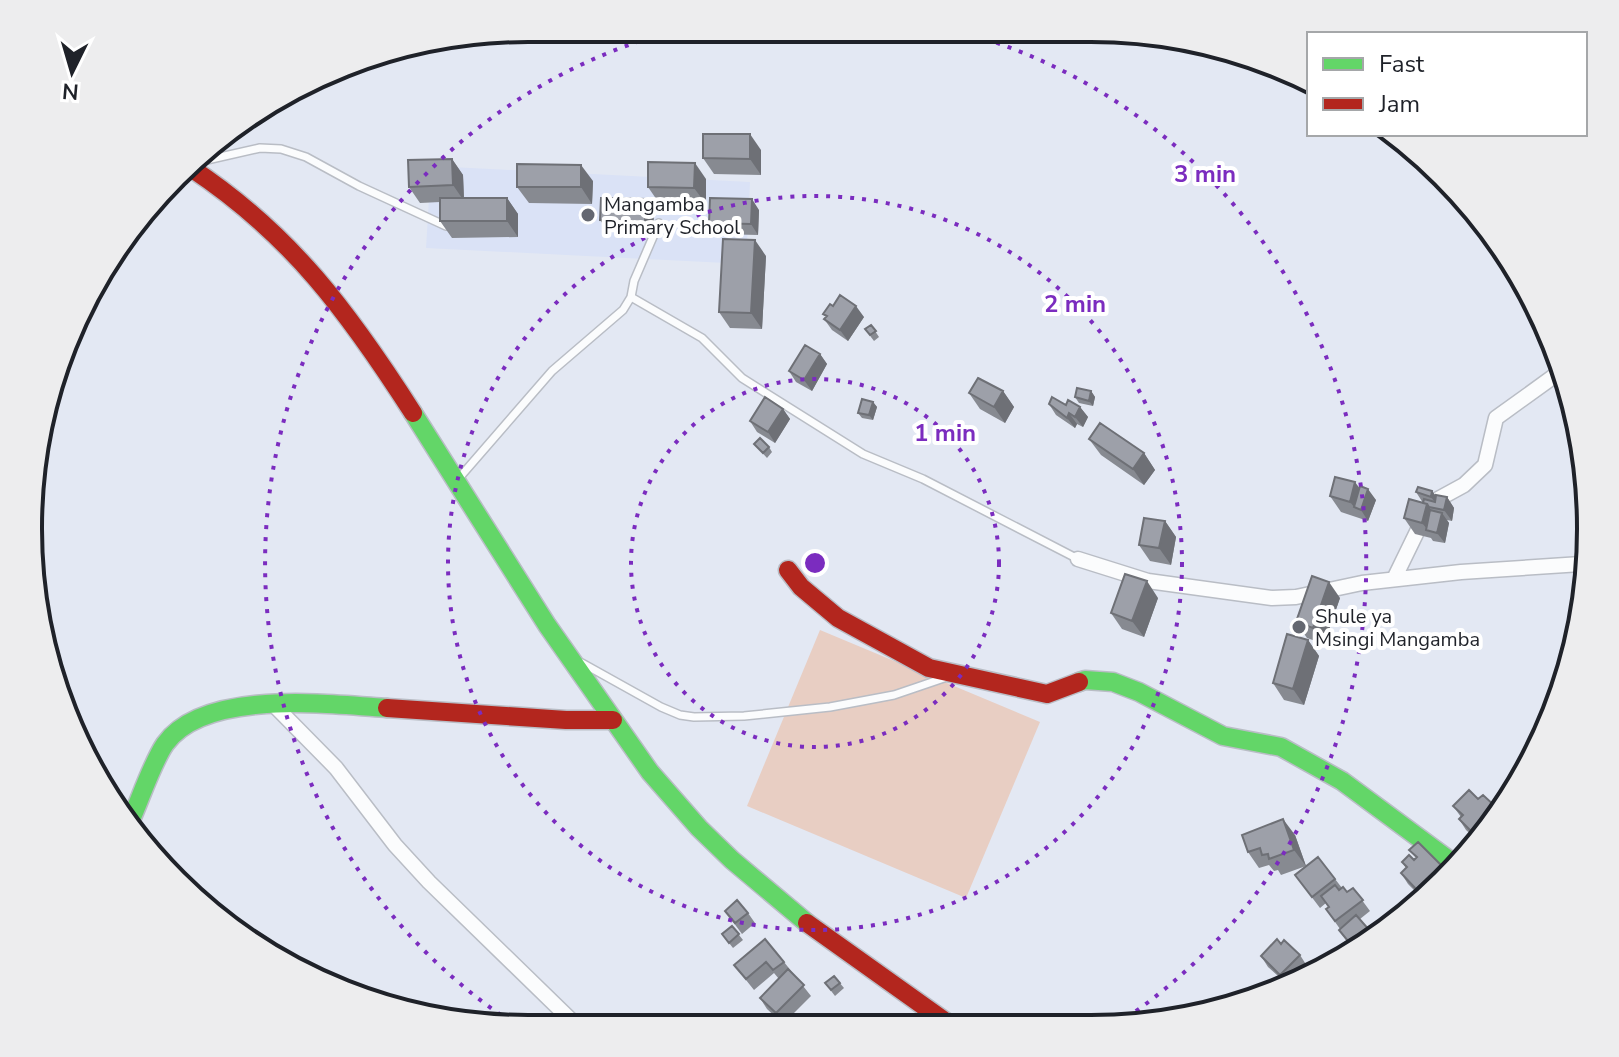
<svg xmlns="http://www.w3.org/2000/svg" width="1619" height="1057" viewBox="0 0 1619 1057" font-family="'Nunito Sans',sans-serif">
	<rect width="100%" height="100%" fill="#e3e8f3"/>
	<path fill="#dae2f6" d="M431,166l319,16 -4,82 -320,-16z"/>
	<path fill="#e8cec3" d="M820,630l220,92 -74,176 -219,-92z"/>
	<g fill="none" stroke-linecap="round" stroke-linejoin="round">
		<g stroke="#b9bdc5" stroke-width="10">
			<path id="lane" d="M198,162l62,-14 21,1 25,8 53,29 87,40
				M631,297l71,41 40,40 121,76 60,25 155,80
				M460,477l92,-106 71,-61 8,-13 3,-16 25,-58
				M582,663l79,44 19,8 14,2 50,-1 86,-9 64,-12 50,-17"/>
		</g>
		<g stroke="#b9bdc5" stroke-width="17">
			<path id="street" d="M1078,559l70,22 124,17 24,-1 66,-14 99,-11 120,-8
				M1394,579l37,-76 33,-18 21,-20 11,-47 61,-44
				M272,703l64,65 59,77 34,37 147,143"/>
		</g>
		<g stroke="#b9bdc5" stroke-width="21">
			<path id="fast" d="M413,413l134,212 103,147 49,56 33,32 75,63
				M1079,682l6,-2 28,2 26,10 84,44 58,11 61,34 115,85
				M130,822c10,-22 22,-59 35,-78 39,-55 163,-40 222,-36"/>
		</g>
		<g stroke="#b9bdc5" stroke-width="21">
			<path id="jam" d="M191,168c100,66 158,145 222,245
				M788,570l13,17 37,31 91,50 118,26 32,-12
				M387,708l179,12h47
				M807,923l146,104"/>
		</g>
		<use href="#lane" stroke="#fbfcfd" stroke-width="7"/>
		<use href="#street" stroke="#fbfcfd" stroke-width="14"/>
		<use href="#fast" stroke="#63d668" stroke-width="18"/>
		<use href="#jam" stroke="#b3261e" stroke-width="18"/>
	</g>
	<path fill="#878a91" d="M761,150v25l-47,-1 -11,-16z
		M452,159l11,16 1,23h43l11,16v23l-66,1 -12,-17v-19l-20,1 -11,-16z
		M706,179v25l-47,-1 -11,-16z
		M593,181l-1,23 -63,-1 -12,-16z
		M654,210l-1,23 -45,-2 -8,-11z
		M759,210l-1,25 -41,-1 -8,-11z
		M766,256l-4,73 -32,-1 -11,-16z
		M833,306l31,11 -16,24 -16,-11 -8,-11 2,-2 -3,-3z
		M871,325l8,12 -5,4 -9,-12z
		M820,354l7,10 -15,27 -16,-9 -7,-11z
		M1003,391l11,16 -9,16 -25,-14 -11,-16z
		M1091,391l4,6 -2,9 -14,-3 -4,-6z
		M873,402l4,5 -4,13 -11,-2 -4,-5z
		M1049,404l31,3 8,10 -5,10 -6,-3 -2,4 -19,-13z
		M783,409l7,10 -15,24 -18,-11 -7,-11z
		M1089,439l55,14 11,17 -11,15 -43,-30z
		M754,444l15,3 3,5 -5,6z
		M1359,488l17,12 -8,21 -27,-9 -11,-16z
		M1432,491l4,5 11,1 7,11 -2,13 -5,-1 2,3 -4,20 -12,-2 -2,-3 -16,-4 -11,-16 19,-15 -7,-11z
		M1165,521l11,16 -5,28 -21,-4 -11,-16z
		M1158,598l-14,39 -22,-8 -11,-16z
		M1340,598l-16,46 -17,-6 -11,-16z
		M1308,640l11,16 -15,49 -20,-5 -11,-17z
		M1478,799l18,9 -19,32 -11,-10 -7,-11 2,-2 -8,-11z
		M1295,835l11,31 -25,9 -3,-5 -4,1 -5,-6 -10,3 -11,-16z
		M1409,850l32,15 6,9 -28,21 -11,-11 -7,-11 5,-5 -4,-6 12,-2 2,-2z
		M1318,857l24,31 5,4 6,-4 17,23 -10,8 11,13 -20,15 -12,-17 1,-1 -14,-20 2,-2 -2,-4 -6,5 -25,-33z
		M725,911l23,2 7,10 -13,11z
		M732,926l11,14 -10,8 -11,-14z
		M1281,944l19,11 7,11 -17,17 -3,1 -19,-17 -7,-11z
		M784,962l27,34 -28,28 -16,-15 -7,-11 19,-19 -5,-6 -20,17 -20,-25z
		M834,976l10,12 -9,8 -10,-13z"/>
	<path fill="#6e7076" d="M750,134l11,16v25l-11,-16z
		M452,159l11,16 1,26 -11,-16z
		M695,163l11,16v25l-12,-16z
		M581,165l12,16 -1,23 -11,-17z
		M507,198l11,16v23l-11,-16z
		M646,199l8,11 -1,23 -8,-11z
		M752,199l7,11 -1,25 -7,-11z
		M755,240l11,16 -4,73 -11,-16z
		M856,306l8,11 -16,24 -8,-11z
		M820,354l7,10 -15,27 -8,-11z
		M1003,391l11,16 -9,16 -11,-16z
		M1091,391l4,6 -2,9 -4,-5z
		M873,402l4,5 -4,13 -4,-5z
		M1080,407l8,10 -5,10 -8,-10z
		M783,409l7,10 -15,24 -7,-11z
		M1069,413l8,11 -2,4 -8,-10z
		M1144,453l11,17 -11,15 -11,-16z
		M1355,482l11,15 2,-8 8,11 -8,21 -7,-11 -6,-2 -5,-6z
		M1432,491l12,16 -4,2 -9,-12z
		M1447,497l7,11 -2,13 -8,-11z
		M1427,504l11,16 -10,10 -6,-7z
		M1442,513l7,10 -4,20 -8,-10z
		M1165,521l11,16 -5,28 -12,-17z
		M1147,581l11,17 -14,39 -12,-16z
		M1329,582l11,16 -16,46 -11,-16z
		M1308,640l11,16 -15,49 -11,-16z
		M1283,819l12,16 11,31 -12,-16z"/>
	<path fill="#9da0a9" stroke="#6e7076" stroke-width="2" d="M703,134h47v25l-47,-1z
		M452,159l1,26 -44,2 -1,-27z
		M648,162l47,1 -1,25 -46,-1z
		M517,164l64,1v22h-64z
		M440,198h67v23h-67z
		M601,198l45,1 -1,23 -45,-2z
		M710,198l42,1 -1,25 -42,-1z
		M723,239l32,1 -4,73 -32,-1z
		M840,295l16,11 -16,24 -16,-11 3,-3 -4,-2 7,-10 3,2z
		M871,325l5,6 -6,4 -5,-6z
		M805,345l15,9 -16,26 -15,-9z
		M978,378l25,13 -9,16 -25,-14z
		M1077,388l14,3 -2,10 -14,-4z
		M765,397l18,12 -15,23 -18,-11z
		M1052,397l14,8 2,-5 12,7 -5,10 -6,-4 -2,5 -18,-14z
		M862,399l11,3 -4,13 -11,-2z
		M1100,423l44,30 -11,16 -44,-30z
		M760,438l9,9 -6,6 -9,-9z
		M1335,477l20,5 -5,20 -20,-6z
		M1360,486l8,3 -7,21 -7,-3z
		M1418,487l14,4 -1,6 -15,-5z
		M1436,495l11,2 -3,13 -15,-3 -2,-3 -4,-1 1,-4 11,3z
		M1409,499l18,5 -5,19 -18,-5z
		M1430,510l12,3 -5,20 -11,-3z
		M1144,518l21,3 -6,27 -20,-3z
		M1125,574l22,7 -15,40 -21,-8z
		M1312,576l17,6 -16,46 -17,-6z
		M1287,634l21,6 -15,49 -20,-6z
		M1469,790l9,9 5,-4 13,12 -24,25 -13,-13 4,-4 -10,-9z
		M1283,819l11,31 -25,9 -1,-5 -6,1 -2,-7 -12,4 -6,-17z
		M1418,842l23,23 -25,24 -15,-16 6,-6 -5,-5 7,-7 5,5 3,-3 -8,-7z
		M1318,857l17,22 -23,18 -17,-22z
		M1335,885l4,5 4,-3 4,5 6,-4 10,12 -28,21 -9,-12 3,-2 -8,-11z
		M737,900l11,13 -13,10 -10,-12z
		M1356,915l15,17 -19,14 -13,-16z
		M732,926l7,8 -10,9 -7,-9z
		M765,939l19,23 -11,8 -7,-8 -20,17 -12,-14z
		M1277,939l4,5 3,-4 16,15 -20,20 -19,-19z
		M788,969l16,16 -28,28 -16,-15z
		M834,976l6,7 -9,7 -6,-7z"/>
	<g fill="none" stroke="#7b2cbf" stroke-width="4" stroke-dasharray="4 8">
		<circle cx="815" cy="563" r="184"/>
		<circle cx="815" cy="563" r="367"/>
		<path d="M511 1022A551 551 0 0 1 677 30M962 32A551 551 0 0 1 1111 1028"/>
	</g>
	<g fill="#646770" stroke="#fff" stroke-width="3">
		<circle cx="588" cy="215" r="8"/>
		<circle cx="1299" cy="627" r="8"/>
	</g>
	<g text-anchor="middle" stroke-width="8" stroke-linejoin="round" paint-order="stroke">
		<g font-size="20" fill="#1f2229" stroke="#fff" text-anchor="start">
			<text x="604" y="211">Mangamba<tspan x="604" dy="23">Primary School</tspan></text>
			<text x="1315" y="623">Shule ya<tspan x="1315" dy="23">Msingi Mangamba</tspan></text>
		</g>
	</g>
	<path d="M0 0H1619V1057H0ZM528 42H1091A486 486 0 0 1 1577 528V529A486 486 0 0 1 1091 1015H528A486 486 0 0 1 42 529V528A486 486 0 0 1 528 42Z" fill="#ededee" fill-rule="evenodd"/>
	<path fill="none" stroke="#1f2229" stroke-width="4" d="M528 42H1091A486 486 0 0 1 1577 528V529A486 486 0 0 1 1091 1015H528A486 486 0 0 1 42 529V528A486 486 0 0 1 528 42Z"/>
	<circle cx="815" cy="563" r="12" fill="#7b2cbf" stroke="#fff" stroke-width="4"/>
	<g font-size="24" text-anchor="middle" font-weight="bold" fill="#7b2cbf" stroke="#fff" stroke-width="8" stroke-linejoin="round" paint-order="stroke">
		<text x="1205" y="182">3 min</text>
		<text x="1075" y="312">2 min</text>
		<text x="945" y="441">1 min</text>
	</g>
	<rect x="1307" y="32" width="280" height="104" fill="#ffffff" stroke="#a5a7a9" stroke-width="2"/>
	<rect x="1323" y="58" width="40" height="12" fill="#63d668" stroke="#a5a7a9" stroke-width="2"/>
	<text x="1379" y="72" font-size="24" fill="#1f2229">Fast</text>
	<rect x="1323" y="98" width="40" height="12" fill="#b3261e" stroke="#a5a7a9" stroke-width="2"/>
	<text x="1379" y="112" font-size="24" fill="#1f2229">Jam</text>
	<g transform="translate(72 72) rotate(185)" stroke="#ffffff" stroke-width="6" paint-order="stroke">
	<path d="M0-6L14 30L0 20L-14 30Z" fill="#1f2229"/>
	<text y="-12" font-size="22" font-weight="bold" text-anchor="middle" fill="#1f2229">N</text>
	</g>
</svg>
